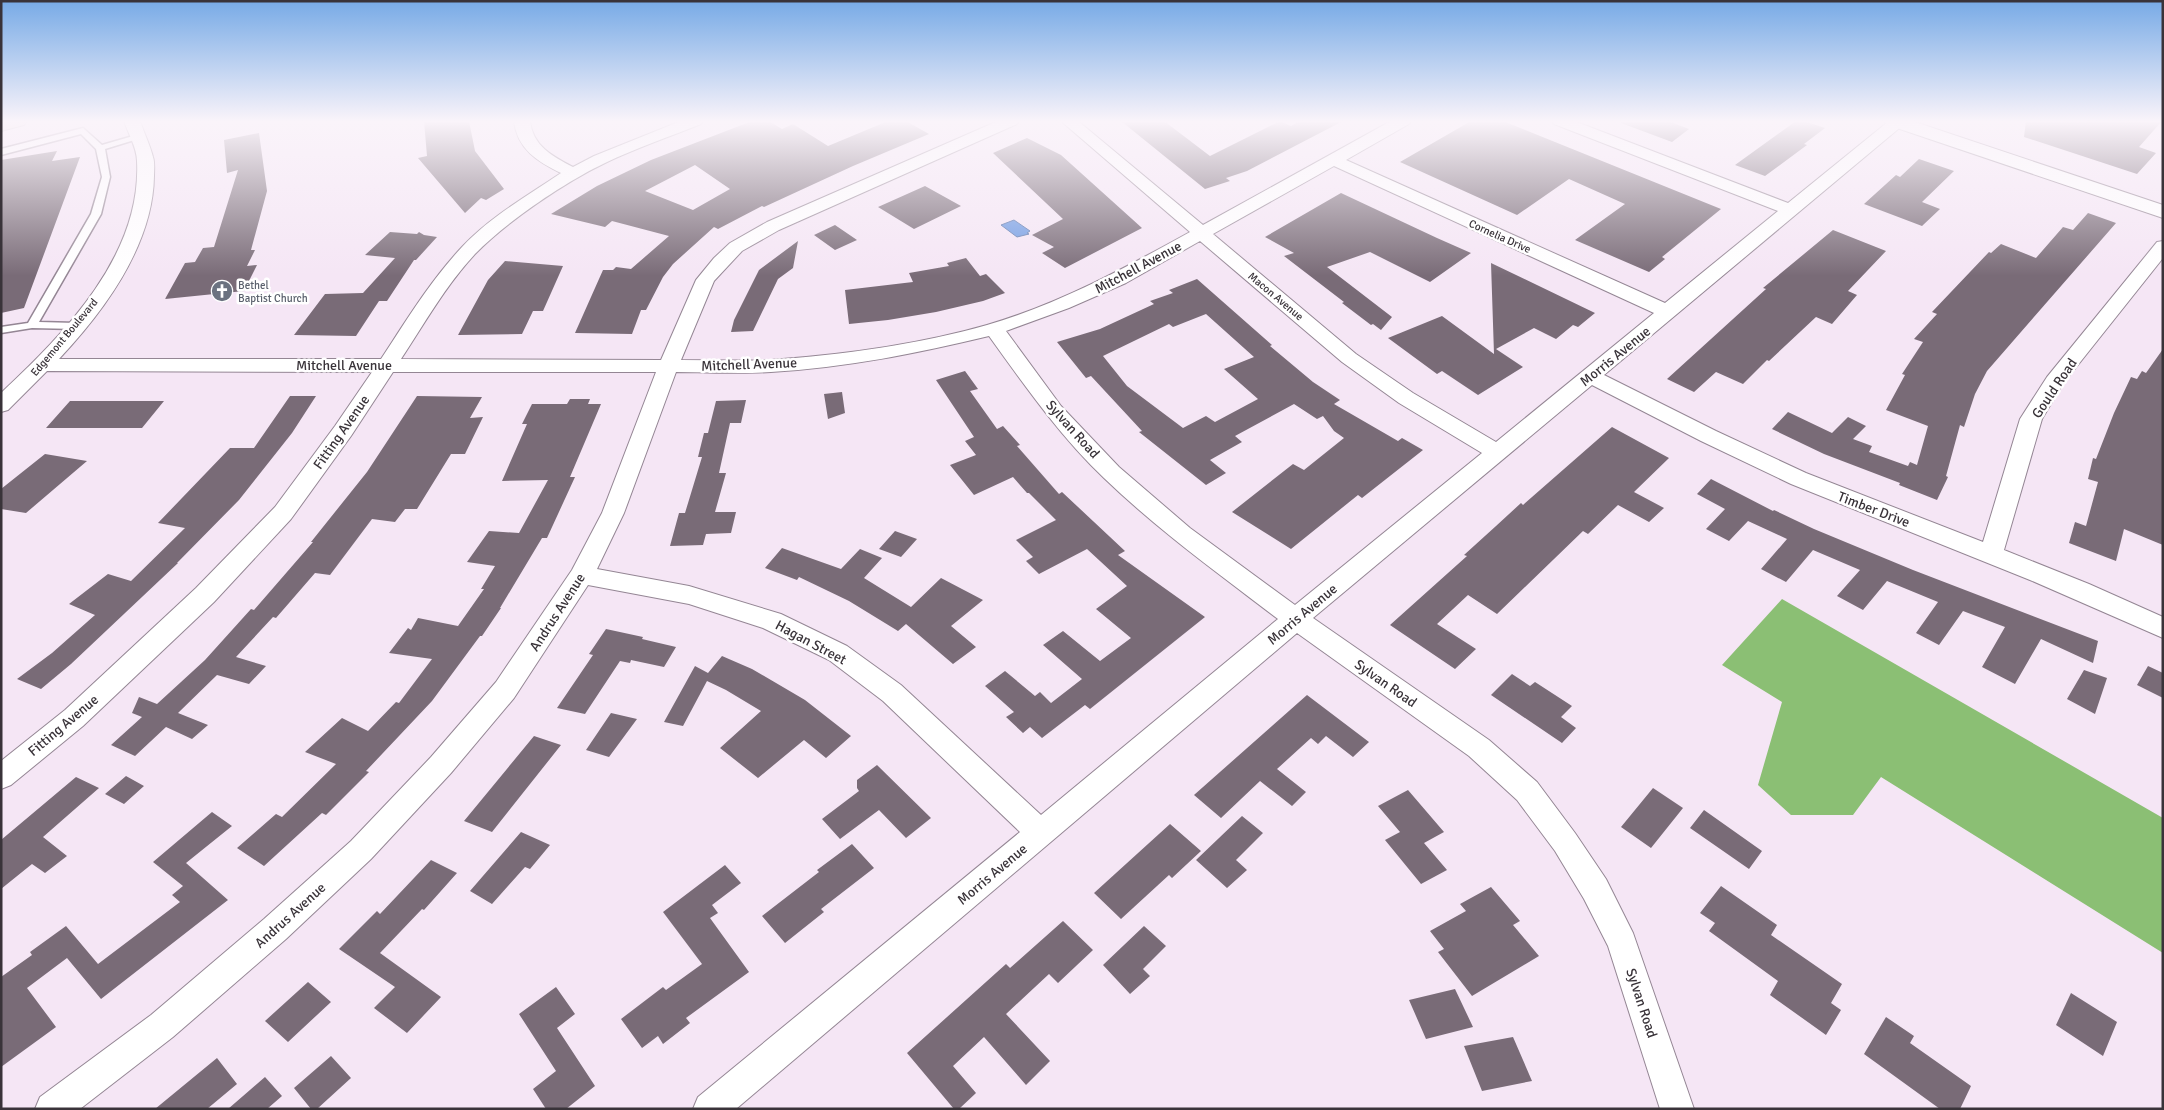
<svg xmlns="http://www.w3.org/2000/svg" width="2164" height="1110" viewBox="0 0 2164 1110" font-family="Signika,sans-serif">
	<rect width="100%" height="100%" fill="#f5e6f5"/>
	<path fill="#8bbf74" d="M1782,599l381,219v135l-282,-176 -28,38h-62l-33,-30 24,-83 -60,-37z"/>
	<path fill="#6f9ae2" stroke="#5f7baf" d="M1014,220l16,11 -3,2 2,1 -12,3 -16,-12z"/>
	<path fill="#796b77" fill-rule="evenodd" d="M424,121h45l6,30 29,38 -18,11 -5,-2 -16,15 -47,-55 9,-2z
		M752,121h17l13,8 11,-5 35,22 60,-25h18l23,13 -76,32 -89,41 -2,-1 -44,23 -4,-2 -41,37 -10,13 -17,33h-5l-9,24 -57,-1 28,-63h10l3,-3 15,2 38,-33 -57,-15 -7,6 -54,-13 46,-28 54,-26zM695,165l35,24 -37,21 -48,-19z
		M1121,121h43l46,35 70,-35 11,5 9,-5h43l-96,50 -21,7 4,3 -25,8z
		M1471,121h32l218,88 -59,48 3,2 -16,13 -74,-32 50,-36 -56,-25 -52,36 -117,-53z
		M1621,121h47l21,8 -17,13 -51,-19z
		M1796,121h8l21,7 -21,16 3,1 -42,31 -30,-11z
		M2026,121h136l-23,26 17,6 -19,21 -113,-37z
		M259,133l8,58 -16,59h4l-8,16 10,-1 -13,26 -79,8 20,-36 10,-1 8,-14 11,-1 24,-77 -11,3 -3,-33z
		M1027,138l34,17 81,73 -77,40 -23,-15 12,-6 -22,-12 31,-16 -70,-66z
		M57,151l-5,10 28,-4 -56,151 -23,5v-153z
		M1919,159l35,12 -32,31 18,7 -18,17 -58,-22 32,-29 4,2z
		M925,186l36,20 -47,23 -36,-22z
		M1341,193l96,45 34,15 -41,29 -60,-30 -43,15 65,50 -11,13 -8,-6 -2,1 -29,-22 2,-1 -60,-46 10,-3 -29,-16z
		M2088,213l28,10 -129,148 -12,23 -11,33 -4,-2 -14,51 2,1 -11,23 -38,-15 1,-2 -76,-29 -52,-25 16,-17 44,21 16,-16 18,9 -13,13 19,7 -3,6 39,14 2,-4 7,3 11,-39 -42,-16 19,-35 -3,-1 21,-32 -9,-3 23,-25 -5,-2 57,-60 2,1 10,-9 35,14 27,-31 10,3z
		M835,225l22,15 -22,10 -21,-15z
		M1833,230l53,21 -38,40 9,4 -25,29 -16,-7 -47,44 -2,-1 -24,24 -27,-12 -22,20 -27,-13 99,-90 -3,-1z
		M390,232l27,2 2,-2 5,3 13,2 -21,23h-2l-27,41h-8l-23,35 -62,-1 31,-41 38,-1 32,-35 -30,-3z
		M798,241l-5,27 -15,11 -25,52 -22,1 3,-12 25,-50z
		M966,258l14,18 6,-2 19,19 -22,8 -47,11 -48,8 -39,4 -4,-34 68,-8 -4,-9 40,-7 -2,-3z
		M505,261l58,5 -20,45h-10l-11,23 -64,1 30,-55z
		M1491,263l104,50 -17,14 -5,-2 -17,14 -22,-11 -38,21 27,18 -45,28 -36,-24 -5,3 -49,-36 54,-22 52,38z
		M1197,279l75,66 -2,1 43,36 27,18 -6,4 64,37 4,-3 21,12 -61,48 -4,-3 -67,54 -59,-37 61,-48 11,6 40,-32 -10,-7 -11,-15 -6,3 -23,-15 -59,32 7,6 -32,18 16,13 -20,12 -67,-53 3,-1 -51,-55 -5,2 -29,-36 43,-13 54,-25 -4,-3 23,-8 -4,-3zM1206,314l48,43 -30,12 34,30 -43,23 -9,-6 -23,12 -56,-42 -24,-30 66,-32 4,3z
		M2163,349v196l-39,-16 -8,32 -47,-18 6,-21 11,4 12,-44 -10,-3 5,-21 3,1 18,-46 17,-36 6,2 5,-8 4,2z
		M965,371l13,18 -8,2 27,38 6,-3 17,19 -3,1 42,48 3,-2 63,59 -7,4 87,62 -115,92 -5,-4 -43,33 -12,-11 -7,6 -17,-16 8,-5 -29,-26 20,-15 30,25 5,-4 11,11 31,-24 -39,-34 20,-14 37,30 31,-23 -35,-29 31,-23 -40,-37 -48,25 -13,-13 7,-4 -17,-17 40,-20 -27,-27h-2l-14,-16 -39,18 -24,-30 26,-10 -11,-14 9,-4 -38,-57z
		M842,392l3,21 -17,6 -4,-25z
		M290,396h26l-24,37 -53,67 -62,63h1l-107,101 -30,25 -24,-10 35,-26 43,-38 -26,-11 39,-30 23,7 54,-53 -27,-5 72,-75h24z
		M417,396l65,1 -12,21 13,-1 -18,37h-14l-34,55h-12l-10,13 -23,-3 -42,56 -15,-2 -39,45 -3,-1 -37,40 30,9 -17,18 -32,-9 -39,38 30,12 -16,14 -26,-12 -31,29 -24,-11 31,-28 -10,-4 7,-16 18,7 48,-44 46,-51 3,1 59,-68h-2l56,-70z
		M570,399h20l-2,5h13l-31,73h5l-28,61h-5l-42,70h1l-19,28h-2l-48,65 -66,70 3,1 -43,43 -4,-2 -58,53 -27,-18 39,-34 6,3 54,-53 -31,-12 37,-34 26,13 28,-29 3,1 33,-44 -43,-6 19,-25 3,2 7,-12 40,8 26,-37h-3l14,-23 -28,-4 22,-31 30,2 29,-53 -46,1 25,-57h-5l10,-20h35z
		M746,400l-5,23h-11l-11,50h7l-11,39h21l-5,21 -25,1 -3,11 -33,1 9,-33h6l17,-56h-4l6,-24h4l8,-32z
		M70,401h94l-22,27h-96z
		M1612,427l57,31 -35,34 30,16 -15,14 -31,-17 -30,29 -5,-3 -86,83 -29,-19 -31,29 39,25 -21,20 -65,-44 77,-69 -3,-1 32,-29 25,-23 2,2z
		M45,454l42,7 -61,52 -25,-4v-20z
		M1711,479l62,32 1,-1 40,19 99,41 185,71 -5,22 -52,-24 -26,45 -33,-17 23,-40 -42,-16 -24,34 -23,-12 22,-31 -51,-21 -24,29 -26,-14 23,-26 -47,-20 -27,32 -25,-13 26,-30 -39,-18 -19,20 -23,-12 19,-20 -28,-15z
		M895,531l22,8 -16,18 -22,-8z
		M782,548l59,21 19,-20 22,9 -18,20 47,29 30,-29 42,22 -32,26 25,21 -23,17 -47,-40 -8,7 -49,-30 -50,-24 -2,3 -32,-12z
		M606,629l37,8 -1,2 34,8 -12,20 -33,-7 -1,3 -10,-2 -35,53 -28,-6 36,-53 -4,-1z
		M722,656l30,13 53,31 46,36 -25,22 -22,-18 -46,38 -38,-30 41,-37 -35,-21 -19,-9 -24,45 -19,-4 31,-56 13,7z
		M2148,666l15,7v25l-26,-13z
		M2084,670l23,8 -12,36 -28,-15z
		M1512,674l18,12 5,-4 37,24 -11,11 15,11 -14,15 -71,-48z
		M1307,695l62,47 -16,15 -27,-21 -8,8 -7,-6 -34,31 29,23 -14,14 -32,-25 -39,37 -27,-23z
		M611,713l26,6 -28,38 -23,-7z
		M534,736l27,9 -69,87 -28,-11z
		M877,765l54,53 -25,20 -27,-28 -39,29 -18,-20 37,-28 -2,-3v-8z
		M126,776l18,10 -20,18 -19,-10z
		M76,777l23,11 -56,49 24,19 -22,17 -13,-9 -31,25v-49z
		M1653,788l30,20 -32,40 -30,-21z
		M1408,790l36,42 -20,11 23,27 -26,14 -36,-44 15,-8 -22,-26z
		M1704,810l58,41 -13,18 -59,-41z
		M212,812l20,14 -46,37 42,37 -127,99 -34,-41 -40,30 29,39 -55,40v-90l31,-22 -2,-3 36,-26 32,38 82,-62 -8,-7 11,-9 -30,-24z
		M1242,816l21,17 -27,27 11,10 -20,18 -31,-28z
		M1170,824l31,27 -29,27 -3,-3 -48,44 -27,-26z
		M521,832l29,13 -20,24 -5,-2 -33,37 -22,-13z
		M852,844l22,24 -53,41 3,3 -39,31 -23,-27 57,-44 -2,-2z
		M431,860l26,13 -33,37 -2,-1 -42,44 61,44 -34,36 -33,-25 21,-21 -56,-38 38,-38 3,3z
		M725,865l16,18 -29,22 6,8 -8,5 39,54 -63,46 4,5 -27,21 -5,-8 -16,12 -21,-29 42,-32 3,3 36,-26 -39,-52z
		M1721,886l56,39 -6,10 71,49 -11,19 10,7 -15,25 -56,-40 8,-14 -69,-50 6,-8 -15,-10z
		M1491,887l29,34 -7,4 26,31 -67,40 -34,-44 6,-3 -14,-18 36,-20 -6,-7z
		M1063,921l30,29 -35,33 -9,-9 -43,40 44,47 -24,24 -42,-48 -31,29 23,27 -17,16h-5l-47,-56 99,-89 4,4z
		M1144,926l22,20 -23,23 7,7 -20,18 -27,-29z
		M308,982l23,20 -43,40 -23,-21z
		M556,987l19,27 -18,14 38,58 -29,23h-20l-13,-20 23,-18 -37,-57z
		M1455,989l18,38 -47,12 -17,-39z
		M2071,993l46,29 -14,34 -47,-31z
		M1886,1017l28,19 -4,7 61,43 -11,23h-20l-76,-55z
		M1513,1037l19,44 -50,10 -18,-45z
		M331,1056l20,22 -34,31h-6l-17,-21z
		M217,1058l20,26 -30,25h-52z
		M265,1077l17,19 -15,13h-39z"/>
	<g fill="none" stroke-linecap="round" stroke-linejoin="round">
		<g stroke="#948694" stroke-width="3">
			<path id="service" d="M83,128l19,17 38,-11 4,3 -39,12 5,28 -9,37 -62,108 37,1 5,3 -5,3 -44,-1 -31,5v-6l27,-4 63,-109 11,-37 -6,-28 -15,-15 -80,21v-6z"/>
		</g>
		<g stroke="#948694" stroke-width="2">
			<path id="minor" d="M124,121h16c4,12 10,24 13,36 2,6 1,13 1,19 -1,69 -49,134 -95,183h322c25,-38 50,-79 81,-112 28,-30 65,-51 99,-74 -23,-11 -44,-24 -47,-52h16c3,25 22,35 43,46l21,-11 87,-35h22l-2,3c-32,13 -65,24 -96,39 -40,19 -99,59 -130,91 -29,31 -51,70 -74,105l260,1 35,-80 18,-22 16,-15 37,-21 231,-101h21l-2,3 -238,106 -37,21 -28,30 -33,79c30,0 61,1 90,0 70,-5 150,-16 216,-35 72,-21 138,-57 203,-93l-129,-111h17l125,104 188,-104h20l-2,3 -63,36 319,143 113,-92 -224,-87 -2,-3h22l214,82 101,-82h15l-1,4 -299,250 112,56 90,42 177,69 37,-123 27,-42 110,-135 6,-1v17l-101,127 -20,34 -38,131 85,34 74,33v21l-133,-58 -239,-96 -90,-43 -109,-56 -279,233 176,122 48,42 38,51 31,46 27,54 61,176h-34l-52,-163 -24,-47 -29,-48 -38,-51 -48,-44 -172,-123 -561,476h-43l5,-12 322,-265 -137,-131 -54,-41 -66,-32 -74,-24 -101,-19 -74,113 -63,75 -80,86 -85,80 -113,98 -93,72h-45l5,-12 111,-82 113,-96 87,-78 80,-84 65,-75 76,-112 30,-57 54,-141h-263l-42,64 -60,83 -77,83 -131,124 -72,59 -10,4v-28l64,-51 131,-122 79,-81 60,-81 37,-54 -325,-1 -39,39 -7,2v-19c64,-60 141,-138 136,-232 0,-13 -9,-28 -13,-40zM1334,166l320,147 -158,129 -83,-49 -57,-39 -143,-120zM1200,241l142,121 57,41 83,50 -187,152 -105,-77 -71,-61 -58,-61 -55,-75 63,-23 57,-25zM989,336c36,50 71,100 115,142 54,52 115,96 174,141l-237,196 -140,-130 -54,-39 -66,-32 -92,-28 -92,-17 27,-56 52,-141c31,0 64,2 95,0 74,-4 147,-19 218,-36z"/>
		</g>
		<g stroke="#948694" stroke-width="2">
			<path id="tertiary" d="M1885,121h27l251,84v13l-275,-93z"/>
		</g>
		<g stroke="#948694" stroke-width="2">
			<path id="secondary" d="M1,121h26l-3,4 -23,6z"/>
		</g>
		<use href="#service" fill="#fff" fill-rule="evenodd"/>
		<use href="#minor" fill="#fff" fill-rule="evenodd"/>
		<use href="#tertiary" fill="#fff" fill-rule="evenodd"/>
		<use href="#secondary" fill="#ebd7d0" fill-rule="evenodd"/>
	</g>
	<linearGradient id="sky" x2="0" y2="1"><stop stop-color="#77aae6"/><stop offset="0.44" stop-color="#faf4fa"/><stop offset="1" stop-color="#faf4fa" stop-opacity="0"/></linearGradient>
	<rect width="2164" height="276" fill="url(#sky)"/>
	<defs>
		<g id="church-disc" transform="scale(1.125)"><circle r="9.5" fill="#6b7280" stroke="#fff"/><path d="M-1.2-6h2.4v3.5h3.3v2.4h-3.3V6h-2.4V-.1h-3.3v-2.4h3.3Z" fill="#fff"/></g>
	</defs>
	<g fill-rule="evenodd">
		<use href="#church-disc" x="222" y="291"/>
	</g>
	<g text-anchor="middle" stroke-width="5" stroke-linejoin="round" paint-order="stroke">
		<g font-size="11" fill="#393339" stroke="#fff">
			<text transform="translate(1500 236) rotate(24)" y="4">Cornelia Drive</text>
			<text transform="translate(1276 296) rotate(40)" y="4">Macon Avenue</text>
			<text transform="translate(64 337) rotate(-50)" y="4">Edgemont Boulevard</text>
		</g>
		<g font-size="11" fill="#5b616d" stroke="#fff" text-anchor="start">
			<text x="238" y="289">Bethel<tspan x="238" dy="13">Baptist Church</tspan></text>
		</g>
		<g font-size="14" fill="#393339" stroke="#fff">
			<text transform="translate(1138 267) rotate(-28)" y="5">Mitchell Avenue</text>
			<text transform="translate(1615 356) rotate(-39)" y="5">Morris Avenue</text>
			<text transform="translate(749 364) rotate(-2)" y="5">Mitchell Avenue</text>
			<text x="344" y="370">Mitchell Avenue</text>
			<text transform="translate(2054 388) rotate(-56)" y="5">Gould Road</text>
			<text transform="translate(1073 429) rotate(48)" y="5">Sylvan Road</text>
			<text transform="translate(341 432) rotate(-55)" y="5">Fitting Avenue</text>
			<text transform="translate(1874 509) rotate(21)" y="5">Timber Drive</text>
			<text transform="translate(557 612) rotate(-57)" y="5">Andrus Avenue</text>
			<text transform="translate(1302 614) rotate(-40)" y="5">Morris Avenue</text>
			<text transform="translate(811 642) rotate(28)" y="5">Hagan Street</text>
			<text transform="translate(1386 683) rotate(35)" y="5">Sylvan Road</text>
			<text transform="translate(63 725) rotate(-40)" y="5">Fitting Avenue</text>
			<text transform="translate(992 874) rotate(-40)" y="5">Morris Avenue</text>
			<text transform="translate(290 915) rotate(-42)" y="5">Andrus Avenue</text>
			<text transform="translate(1642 1003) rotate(72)" y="5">Sylvan Road</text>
		</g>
	</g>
	<rect width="2164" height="1110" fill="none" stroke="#393339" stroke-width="5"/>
</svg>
